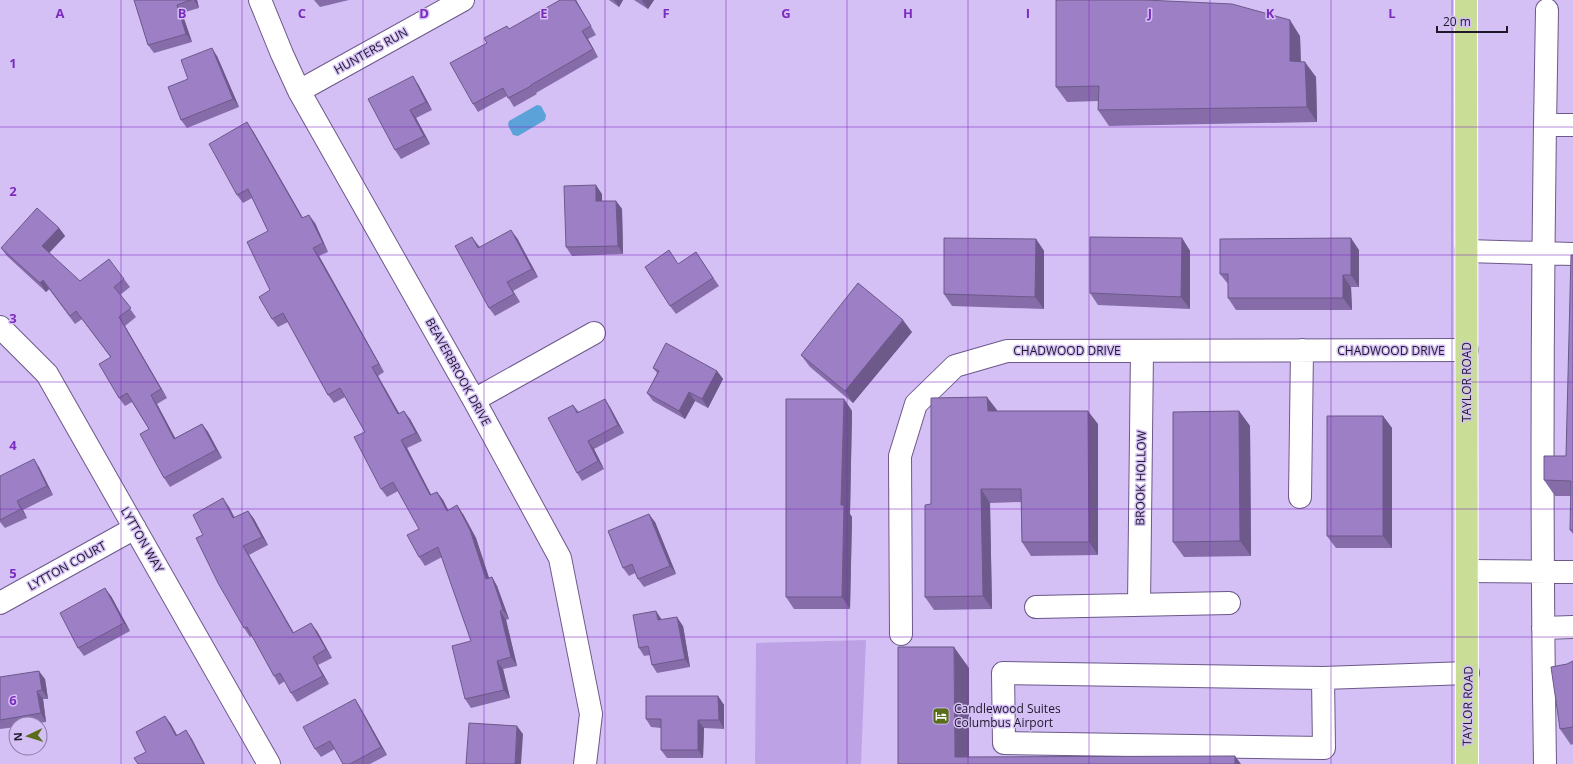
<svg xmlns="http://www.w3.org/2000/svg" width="1573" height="764" viewBox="0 0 1573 764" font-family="'Open Sans',sans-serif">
	<rect width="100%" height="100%" fill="#d4c0f5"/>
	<path fill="#bda2e5" d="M866,640l-5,124h-106l1,-121z"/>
	<path fill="#5aa2d7" d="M537,105l4,1 5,9 -1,5 -27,16 -5,-1 -5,-10 1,-4z"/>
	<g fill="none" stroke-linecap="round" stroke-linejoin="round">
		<g stroke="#6c5989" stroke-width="24">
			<path id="minor" d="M260,0l22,54 17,37 175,309 86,158 31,156 -6,50
				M299,91l164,-91
				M1545,125h28
				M1466,251l107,3
				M0,327l47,47 222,390
				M474,400l120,-67
				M1300,497l2,-147
				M1468,571l105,1
				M0,603l135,-75
				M1139,605l3,-254
				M1036,607l193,-4
				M1543,628l30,-1
				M901,634l-1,-178 16,-52 39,-38 52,-15 460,-1
				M1323,678l1,70 -320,-5 -1,-70 320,5 145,-5
				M1545,764c-4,-251 -3,-502 2,-754"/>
		</g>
		<g stroke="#fff" stroke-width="24">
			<path id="major" d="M1466,0l1,764"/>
		</g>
		<use href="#minor" stroke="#fff" stroke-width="22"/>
		<use href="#major" stroke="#cadd97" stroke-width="22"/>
	</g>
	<path fill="#866da9" d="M134,0h63l2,8 -17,5 10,29 -38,11 -6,-8z
		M314,0h35l-29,7z
		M576,0l20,35 -8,4 10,18 -62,36 1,1 -23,13 -7,-11 -29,16 -5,-8 14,-61 23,-14z
		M609,0h14l-4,7z
		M634,0h20l-6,9z
		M1156,1l144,35 1,26 15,15 1,45 -208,4 -11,-16v-9l-31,1 -11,-15z
		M217,56l22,51 -52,21 -6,-8 7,-41z
		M418,84l14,26 -16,8 14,26 -29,15 -6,-9z
		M253,131l50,87 12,5 13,29 -9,4 65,116 -6,4 21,37 11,6 12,22 -15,7 24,47 6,-3 6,8 5,10 15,4 13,24 13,40 3,-1 5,9 12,33 -3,1 11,46 -14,3 7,29 -39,10 -6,-9 6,-58 -29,-84 -17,9 -6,-9v-28l-21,-38 -11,6 -6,-8 -16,-57 -20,-35 -11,6 -6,-8 -40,-73 -10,5 -6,-8 -4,-88 -16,-33 -9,5 -6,-8z
		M602,194v7h14l6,8 1,45 -51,2 -6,-9z
		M59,228l6,8 -16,17 31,28 44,-2 6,8 -10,8 16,22 -11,9 42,72 -10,6 18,34 27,-14 6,8 14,26 -52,29 -6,-9 -15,-49 -17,-27 -7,4 -6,-8 -8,-40 -29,-39 -7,5 -26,-35 -3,3 -39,-36 -6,-8z
		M517,238l21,39 -25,14 7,11 -25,14 -6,-8 -11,-63 2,2z
		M1182,238l8,13v58l-92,-4 -8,-12z
		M1036,239l8,12v58l-92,-3 -8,-12z
		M1359,250v37h-8l1,23h-116l-8,-12v-14l-8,-10z
		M696,252l23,34 -43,28 -6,-8 9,-42z
		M1573,255v279l-3,-4 1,-34h-16l-11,-16 22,-24z
		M912,332l-59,71 -43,-36 -9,-12z
		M653,368l64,3 6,8 -15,29 -13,-7 -10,18 -32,-18 -6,-8 10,-20z
		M844,399l8,12 -2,103 2,3 -2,92h-56l-8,-12z
		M573,405l6,7 31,-5 14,26 -30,16 10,20 -22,12 -5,-8z
		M997,410v1l101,13v131l-67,1 -9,-14 -1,-40 -31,1 2,106 -58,1 -9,-13 6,-93z
		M1239,411l11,15 1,130 -67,1 -11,-15z
		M1383,416l9,12v120h-56l-9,-12z
		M39,467l14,28 -30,15 4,8 -22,10 -5,-6v-46z
		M229,507l6,11 13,-7 6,8 14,26 -19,10 45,78 23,-2 15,27 -14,7 11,19 -32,18 -6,-9 -6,-12 -6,4 -5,-9 -22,-40 -2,1 -6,-9 -41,-93z
		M655,522l21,52 -32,13 -6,-8 -3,-6 -6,3 -6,-8z
		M111,596l19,35 -46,25 -6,-8z
		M662,620l21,6 7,41 -33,6 -5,-8 -2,-10 -6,1 -5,-8z
		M1573,661v83l-2,1 -11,-16 7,-65z
		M0,677l45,2 3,20h-5l3,23 -14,2h-16v3l-16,2z
		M718,696l6,9v24l-20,-1 -1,30h-36l-6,-8v-22l-10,-1 -5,-8z
		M355,699l5,8 27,48 -17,9h-27l-8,-15 -14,8 -6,-8z"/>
	<path fill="#6d598a" d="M194,0h3l2,8z
		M575,0h1l20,35 -5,-9z
		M614,0h9l-4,7z
		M643,0h11l-6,9 -6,-8z
		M177,5l5,8 10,29 -6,-8z
		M1290,20l10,16 1,40 -11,-15z
		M582,31l6,8 10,18 -5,-8z
		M212,48l5,8 22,51 -6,-8z
		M1305,62l11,15 1,45 -10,-15z
		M413,76l5,8 14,26 -6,-8z
		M410,110l6,8 14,26 -6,-8z
		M247,122l6,9 55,96 -6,-9z
		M596,185l6,9v16l-6,-9z
		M616,201l6,8 1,45 -5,-8z
		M309,215l6,8 13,29 -5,-9z
		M59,228l6,8 -17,18 -6,-8z
		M511,230l6,8 21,39 -6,-8z
		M472,237l6,8 6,11 -6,-8z
		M1182,238l8,13v58l-9,-12z
		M1351,238l8,12v37l-8,-12z
		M1036,239l8,12v58l-9,-12z
		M313,248l6,8 65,116 -5,-8z
		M1343,275l8,12 1,23 -9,-12z
		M43,280l6,9 -3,3 -6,-9z
		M507,282l6,9 7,11 -6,-8z
		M119,317l6,9 42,72 -6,-9z
		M903,320l9,12 -59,71 -8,-12z
		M372,367l6,9 26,46 -6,-8z
		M717,371l6,8 -15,29 -6,-9z
		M689,392l6,9 -10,18 -6,-8z
		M151,395l6,9 23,43 -6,-8z
		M987,397l10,13v15l-9,-14z
		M605,399l5,8 14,26 -6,-8z
		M844,399l8,12 -2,103 2,3 -2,92 -8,-12 -1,-92z
		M404,411l6,8 12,22 -6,-8z
		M1088,411l10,13v131l-9,-13z
		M1239,411l11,15 1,130 -11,-15z
		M1383,416l9,12v120l-9,-12z
		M202,424l6,8 14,26 -6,-8z
		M401,440l6,8 29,56 -6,-9z
		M588,441l6,8 10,20 -6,-8z
		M34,459l5,8 14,28 -6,-9z
		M981,489l9,14 2,106 -9,-13z
		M437,492l6,8 10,19 -6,-8z
		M223,498l6,9 10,20 -6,-9z
		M17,501l6,9 4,8 -6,-9z
		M457,505l6,9 13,24 16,49 -6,-8z
		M248,511l6,8 14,26 -6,-8z
		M649,514l6,8 21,52 -6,-8z
		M243,546l6,9 50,87 -6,-9z
		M492,577l5,9 12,33 -6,-9z
		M105,588l6,8 19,35 -6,-8z
		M500,611l6,9 11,46 -6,-9z
		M656,611l6,9h-4z
		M677,617l6,9 7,41 -5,-8z
		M311,623l6,8 15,27 -6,-9z
		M954,647l15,21v96l-14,-7z
		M313,657l5,8 11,19 -6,-8z
		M497,661l6,8 7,29 -6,-8z
		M39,671l6,8 3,20 -6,-9z
		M37,691l6,8 3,23 -5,-9z
		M718,696l6,9v24l-5,-9z
		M355,699l5,8 27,48 -6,-8z
		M165,716l6,8 11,20 -6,-8z
		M698,720l6,8 -1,30 -5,-8z
		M517,726l6,8 -2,30h-6z
		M186,730l6,9 13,25h-1z
		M1235,756l6,8h-6z"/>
	<path fill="#9c7fc5" stroke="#6d598a" d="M134,0h57l-14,5 9,29 -38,11z
		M560,0h15l16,26 -9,5 11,18 -62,36v1l-23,12 -5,-10 -30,16 -23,-41 37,-20 -3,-5 23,-12 2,3z
		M1056,0h89l87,4 58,16v41l15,1 2,45 -209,3 1,-24 -43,1z
		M212,48l21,51 -52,21 -13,-33 20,-8 -7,-19z
		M413,76l13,26 -16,8 14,26 -29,14 -27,-51z
		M247,122l55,96 7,-3 14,28 -10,5 66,116 -7,3 26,47 6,-3 12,22 -15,7 29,55 7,-3 10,19 10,-6 13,25 16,49 6,-2 11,33 -3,1 11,46 -14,4 7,29 -39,9 -13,-53 19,-5 -33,-94 -19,10 -12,-22 12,-6 -26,-47 -12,7 -27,-52 11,-5 -25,-44 -12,7 -45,-82 -11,6 -13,-22 11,-7 -23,-48 21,-11 -20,-42 -11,6 -28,-51z
		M596,185v16h20l2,45 -52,1 -2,-61z
		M37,208l22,20 -17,18 38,35 29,-22 15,20 -10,8 17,21 -12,9 42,72 -10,6 23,44 28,-15 14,26 -52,28 -24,-44 9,-5 -22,-36 -8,5 -20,-34 12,-7 -35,-46 -6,5 -27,-36 -3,3 -39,-35z
		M511,230l21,39 -25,13 7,12 -25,14 -34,-62 17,-9 6,11z
		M1090,237l92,1 -1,59 -91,-4z
		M944,238l92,1 -1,58 -91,-3z
		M1351,238v37h-8v23h-115v-24h-8v-35z
		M669,250l9,14 18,-12 17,26 -43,28 -25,-39z
		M1571,255h2v275h-3l1,-49 -27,-1v-24h22z
		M858,283l45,37 -58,71 -44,-36z
		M666,343l51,28 -15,28 -13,-7 -10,19 -32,-18 12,-22 -6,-3z
		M987,397l1,14h100l1,131h-67l-1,-53h-40l2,107 -58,1v-92l6,-1v-106z
		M605,399l13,26 -30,16 10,20 -21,12 -29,-55 25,-13 4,8z
		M786,399h58l-3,106h3l-2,92h-56z
		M1239,411l1,130 -67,1v-130z
		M1327,416h56v120h-56z
		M34,459l13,27 -30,15 4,8 -21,11v-44z
		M223,498l10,20 15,-7 14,26 -19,9 50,87 18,-10 15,26 -13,8 10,19 -32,17 -11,-20 -6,3 -27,-49 -3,1 -26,-45 -22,-45 7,-3 -10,-20z
		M649,514l21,52 -32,13 -6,-15 -9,4 -15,-37z
		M105,588l19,35 -46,25 -18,-35z
		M656,611l2,9 19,-3 8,42 -33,6 -4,-19 -9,2 -6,-33z
		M898,647h56l1,110 280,-1v8h-337z
		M1573,661v66l-13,2 -9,-62 16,-3z
		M39,671l3,19 -5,1 4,22 -41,7v-43z
		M646,696h72l1,24h-21v30h-37v-31h-15z
		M355,699l26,48 -31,17h-7l-13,-23 -15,8 -12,-22z
		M165,716l11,20 10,-6 18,34h-66l-4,-6 12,-6 -10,-20z
		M469,723l48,3 -2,38h-49z"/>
	<path fill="none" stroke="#7b2cbf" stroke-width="1" stroke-opacity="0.55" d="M121,0v764M242,0v764M363,0v764M484,0v764M605,0v764M726,0v764M847,0v764M968,0v764M1089,0v764M1210,0v764M1331,0v764M1452,0v764M0,127h1573M0,255h1573M0,382h1573M0,509h1573M0,637h1573"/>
	<defs>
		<g id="hotel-square" transform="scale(0.9)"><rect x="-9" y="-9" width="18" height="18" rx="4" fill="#596d1a" stroke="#d4c0f5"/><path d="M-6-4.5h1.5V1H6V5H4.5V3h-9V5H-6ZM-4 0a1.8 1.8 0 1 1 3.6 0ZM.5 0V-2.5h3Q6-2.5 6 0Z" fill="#fff"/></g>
	</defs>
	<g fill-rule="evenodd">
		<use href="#hotel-square" x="941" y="716"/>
	</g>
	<g text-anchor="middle" stroke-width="3" stroke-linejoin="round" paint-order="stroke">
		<g font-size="12" fill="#1f172b" stroke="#d4c0f5">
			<text transform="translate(371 51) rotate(-29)" y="4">HUNTERS RUN</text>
			<text x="1067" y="355">CHADWOOD DRIVE</text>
			<text x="1391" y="355">CHADWOOD DRIVE</text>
			<text transform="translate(458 372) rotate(61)" y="4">BEAVERBROOK DRIVE</text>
			<text transform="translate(1467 382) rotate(-90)" y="4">TAYLOR ROAD</text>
			<text transform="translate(1141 478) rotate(-89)" y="4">BROOK HOLLOW</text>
			<text transform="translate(142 540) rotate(60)" y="4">LYTTON WAY</text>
			<text transform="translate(67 566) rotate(-29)" y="4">LYTTON COURT</text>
			<text transform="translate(1468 706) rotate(-89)" y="4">TAYLOR ROAD</text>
		</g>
		<g font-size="12" fill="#1f172b" stroke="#d4c0f5" text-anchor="start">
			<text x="954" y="713">Candlewood Suites<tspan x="954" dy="14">Columbus Airport</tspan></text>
		</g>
	</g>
	<g font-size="13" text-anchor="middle" font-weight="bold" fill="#7b2cbf" stroke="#d4c0f5" stroke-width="3" stroke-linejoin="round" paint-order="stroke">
		<text x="60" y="18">A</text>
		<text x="182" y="18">B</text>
		<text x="302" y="18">C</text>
		<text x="424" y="18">D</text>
		<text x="544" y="18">E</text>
		<text x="666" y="18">F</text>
		<text x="786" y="18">G</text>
		<text x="908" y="18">H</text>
		<text x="1028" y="18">I</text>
		<text x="1150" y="18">J</text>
		<text x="1270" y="18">K</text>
		<text x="1392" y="18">L</text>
		<text x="13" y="68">1</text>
		<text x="13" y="196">2</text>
		<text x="13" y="323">3</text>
		<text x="13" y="450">4</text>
		<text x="13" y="578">5</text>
		<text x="13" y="705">6</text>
	</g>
	<g transform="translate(28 736) rotate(266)"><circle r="19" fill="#d4c0f5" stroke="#8c7ca4"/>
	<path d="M0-3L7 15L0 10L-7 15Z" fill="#596d1a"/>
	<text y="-6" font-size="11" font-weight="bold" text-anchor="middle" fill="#1f172b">N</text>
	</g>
	<path d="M1437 26v6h70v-6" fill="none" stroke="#1f172b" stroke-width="2"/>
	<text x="1443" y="26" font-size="12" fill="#1f172b" stroke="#d4c0f5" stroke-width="3" paint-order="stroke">20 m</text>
</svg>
